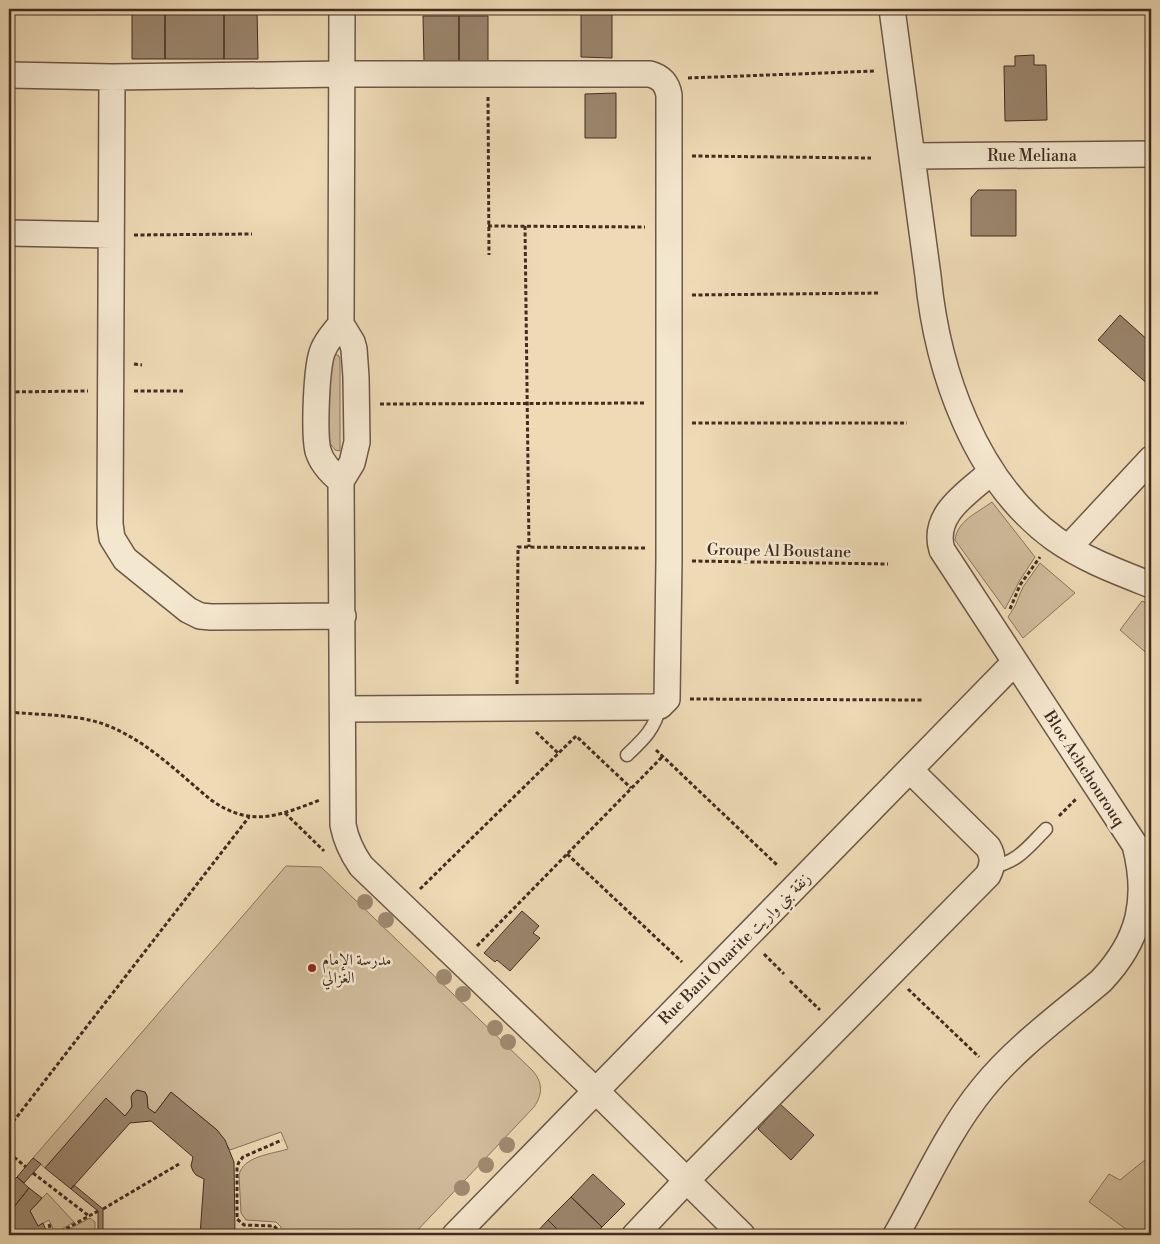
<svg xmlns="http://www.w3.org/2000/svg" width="1160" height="1244" viewBox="0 0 1160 1244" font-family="'Libre Bodoni',Amiri,serif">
	<rect width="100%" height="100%" fill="#eedab5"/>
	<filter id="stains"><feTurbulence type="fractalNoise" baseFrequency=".004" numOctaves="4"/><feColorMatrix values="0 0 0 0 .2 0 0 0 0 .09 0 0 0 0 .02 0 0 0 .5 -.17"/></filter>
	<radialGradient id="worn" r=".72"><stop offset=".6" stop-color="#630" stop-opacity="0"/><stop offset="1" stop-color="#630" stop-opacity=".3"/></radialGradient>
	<path fill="#d1bc9c" stroke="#8a745f" d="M335,354l4,2 1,4v91l-5,-1 -6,-8v-84z
		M992,502l43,55 -15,23 -15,29 -50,-69c2,-19 22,-27 37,-38z
		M1040,563l35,30 -52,45 -15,-21 7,-11 8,-19z
		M1142,601l9,4v52l-31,-27z
		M286,866l35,1 211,203c11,12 11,24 2,37l-121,128h-132v-8l-5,-5 -30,-2 -5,-7 -2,-38c4,-19 33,-21 49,-26l-7,-17 -51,18 -13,-20 -46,-38 -16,21 -7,-5 -1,-12 -2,-4 -8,-2c-7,4 -4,8 -5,15 -1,4 -4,8 -7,11l-19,-17 -61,69 -12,-10z
		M1151,1155v80h-17l-45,-33 20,-28 11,6z
		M47,1193l27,29 -19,11 -6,-13 -11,6 -8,-15z
		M90,1218l5,4v13h-37z"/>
	<path fill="#9b866e" stroke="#422c22" d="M132,9h33v50h-33z
		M165,9h59v50h-59z
		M224,9h33l1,50h-34z
		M581,13l31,1v44l-31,-1z
		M423,16h36v45l-35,1z
		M459,16h29v45h-29z
		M1034,55v10h12l1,55 -42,1 -1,-55h11v-10z
		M616,93v45h-31v-44z
		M978,190h38v46h-45v-38z
		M1120,315l31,28v44l-53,-47z
		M522,911l17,15 -6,7 7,5 -30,33 -13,-11 -2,2 -11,-9z
		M137,1090l8,2 2,4 1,12 7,5 16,-21 46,38 8,10 9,22 1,73h-35l4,-56 -8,-4 -3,-4 -2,-5 2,-9 -42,-36 -21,2 -59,66 -26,-21 61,-70 19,18 7,-9 -1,-10 2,-4z
		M780,1104l34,31 -23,25 -33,-31z
		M33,1158l8,6 -17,19 -7,-6z
		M593,1174l32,30 -23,23 -31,-30z
		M17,1177l12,11 -19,24 -1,-27z
		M74,1185l29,24v26h-5v-24l-27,-22z
		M29,1188l13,10 -12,13 8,15 5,-3 5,12h-34l-5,-7v-15z
		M571,1197l31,30 -7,8h-32l-15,-15z
		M548,1220l15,15h-29z
		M250,1229l24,2 -1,4h-24z"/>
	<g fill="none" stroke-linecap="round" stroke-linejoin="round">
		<g stroke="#6d5847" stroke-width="15">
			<path id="service" d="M627,755c16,-15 28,-26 33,-49
				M992,867c26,-5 36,-20 54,-38"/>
		</g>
		<g stroke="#6d5847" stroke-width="28">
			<path id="minor" d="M342,9l-1,315 11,18 2,7 2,28 1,65 -5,21 -11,18 2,344c3,16 9,28 18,41l234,224 147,145
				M892,9l36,267c9,95 47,205 127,263 30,21 63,33 96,46
				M9,75l103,2 230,-3h308c11,3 17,9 19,21v465l-2,139 -7,7 -7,1 -310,2
				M112,77l-2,447 2,14 13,21 63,51 12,6 11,1 132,-1
				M913,156l238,-2
				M9,233l102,2
				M341,324c-7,9 -14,16 -18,26 -7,16 -9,84 -5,101 4,13 13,22 23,30
				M1069,547l82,-88
				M455,1235l560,-573
				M635,1235l52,-55 301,-305c5,-10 6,-18 0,-28l-78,-77
				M896,1235c28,-49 51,-103 87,-147 33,-41 78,-73 118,-107 39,-41 48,-82 34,-136l-193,-295c-11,-36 26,-57 49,-78"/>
		</g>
		<path stroke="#422c22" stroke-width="3" stroke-dasharray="4 2.5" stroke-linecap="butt" d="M688,78l188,-7
			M488,97l1,158
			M692,156l179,2
			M488,226l157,1
			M525,226l4,321
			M134,235l118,-1
			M692,295l188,-2
			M134,364l8,1
			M134,391h49
			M9,392l79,-1
			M380,404l266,-1
			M692,423h215
			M692,561l196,3
			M1010,609l10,-24 20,-28
			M517,684l1,-137 127,1
			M690,699l232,1
			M9,712c29,3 60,2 88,10 44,13 79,49 114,78 40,28 67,16 109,0
			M536,732l22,21
			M656,750l121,115
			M285,813l39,38
			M1059,816l18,-18
			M567,854l115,108
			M420,889l156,-153 55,52
			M477,946l186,-190
			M764,954l20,20
			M790,981l30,29
			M908,989l71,68
			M9,1127l240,-310
			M9,1153l17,14
			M33,1173l56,43
			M103,1209l76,-45
			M49,1224l3,11
			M55,1235l43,-24
			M278,1235v-5l-4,-4 -30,-1 -7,-6v-52l2,-5 4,-5 39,-17"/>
		<use href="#service" stroke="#f4e7cf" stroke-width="12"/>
		<use href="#minor" stroke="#f4e7cf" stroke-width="25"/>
	</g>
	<g fill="#9f8a71">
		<circle cx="365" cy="902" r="8"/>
		<circle cx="386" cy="920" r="8"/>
		<circle cx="444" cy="977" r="8"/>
		<circle cx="463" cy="994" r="8"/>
		<circle cx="495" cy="1028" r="8"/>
		<circle cx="508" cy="1042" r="8"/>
		<circle cx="507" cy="1145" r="8"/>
		<circle cx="486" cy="1165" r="8"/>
		<circle cx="462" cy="1188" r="8"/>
	</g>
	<circle fill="#8f2418" stroke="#f4e7cf" stroke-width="2" cx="312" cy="968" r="5"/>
	<g text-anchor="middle" stroke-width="5" stroke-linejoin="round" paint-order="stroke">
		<g font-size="16" fill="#422c22" stroke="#f4e7cf">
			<text x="1032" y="161">Rue Meliana</text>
			<text transform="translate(779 550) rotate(1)" y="6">Groupe Al Boustane</text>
			<text transform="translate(1085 768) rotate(57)" y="6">Bloc Achchourouq</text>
			<text transform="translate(734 948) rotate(-45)" y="6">Rue Bani Ouarite زنقة بني واريت</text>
		</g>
		<g font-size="16" fill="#422c22" stroke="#f4e7cf" text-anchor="start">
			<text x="322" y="965">مدرسة الإمام<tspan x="322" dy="18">الغزالي</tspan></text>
		</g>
	</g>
	<rect width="1160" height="1244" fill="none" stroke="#eedab5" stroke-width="30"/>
	<rect x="10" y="10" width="1140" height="1224" fill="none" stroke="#422c22" stroke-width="2.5"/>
	<rect x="15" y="15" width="1130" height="1214" fill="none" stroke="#422c22"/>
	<rect width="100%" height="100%" filter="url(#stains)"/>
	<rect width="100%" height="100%" fill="url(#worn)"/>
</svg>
